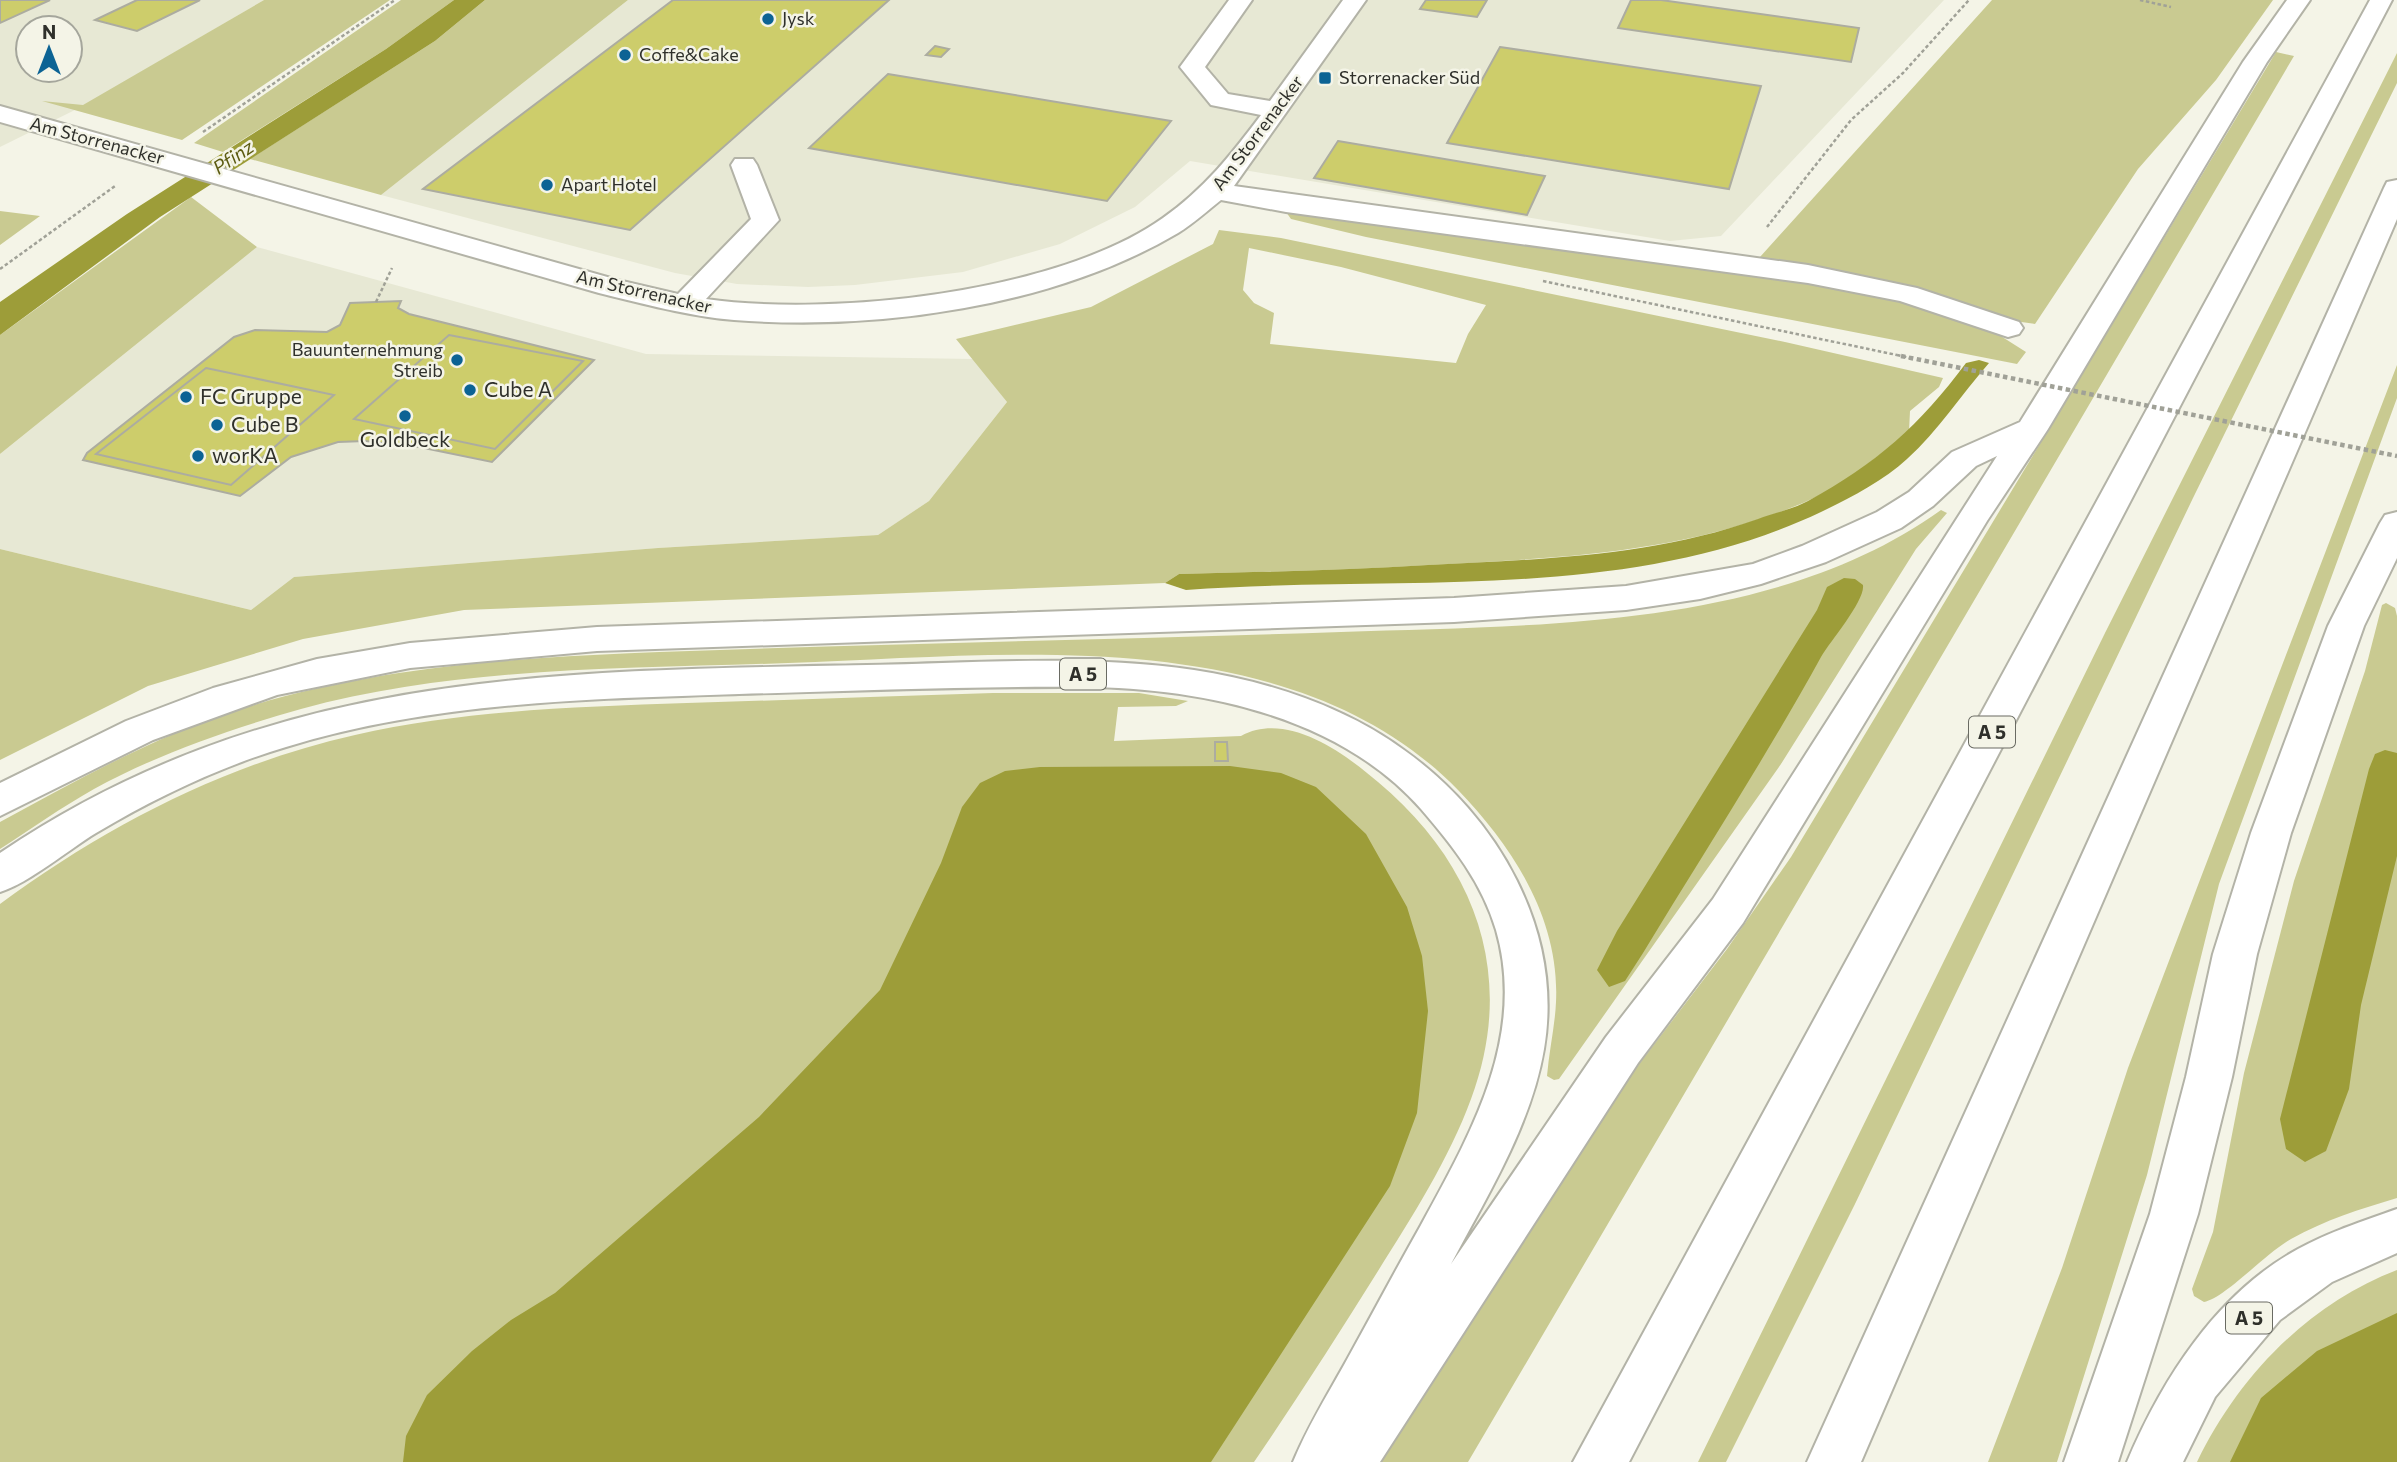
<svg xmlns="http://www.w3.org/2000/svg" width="2397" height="1462" viewBox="0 0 2397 1462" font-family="Commissioner,sans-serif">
	<rect width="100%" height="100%" fill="#f4f4e7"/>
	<path fill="#e7e8d4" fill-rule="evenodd" d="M0,0h264l-181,106 -83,41zM28,28h42v42h-42z
		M628,0h1316l-223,236 -51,5 -480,-80 -55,46 -75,37 -97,28 -108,13 -47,2 -71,-3 -62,-11 -294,-78z
		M257,247l389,107 328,5 33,43 -78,99 -51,34 -220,13 -364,29 -43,33 -251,-61v-95z"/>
	<path fill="#c9ca91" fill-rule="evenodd" d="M264,0h126l-208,140 -140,-39 41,4z
		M401,0h53l-68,49 -163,103 -29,-9z
		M485,0h143l-247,195 -131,-36 185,-118z
		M1992,0h281l-57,80 -78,89 -103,155 -28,-4 -80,-29 -167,-34z
		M2276,52l18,4 -826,1406h-95l186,-293 168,-220 64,-92z
		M2397,53v30l-204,415 -338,706 -129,258h-28l407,-829z
		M191,197l66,50 -257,207v-119z
		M0,211l40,5 -40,29z
		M1286,212l307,39 300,44 103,38 30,19 -9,12 -651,-127 -75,-18z
		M1219,230l62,8 504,104 158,36 -4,9 -29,24 -1,21c-32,25 -68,55 -106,71 -122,51 -244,55 -374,62 -83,5 -166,7 -250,9l-14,9 -701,27 -161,29 -155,47 -148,74v-211l251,61 43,-33 364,-29 220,-13 51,-34 78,-99 -51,-63 135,-32 122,-63zM1249,248l92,19 145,38 -18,29 -12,29 -186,-19 4,-31 -20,-10 -11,-13z
		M2397,365v33l-178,486 -72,291 -90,287h-69l74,-194 66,-200z
		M1941,510l6,3 -31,36 -135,215 -222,315 -5,1 -7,-4c2,-25 8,-50 9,-74 4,-83 -43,-155 -98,-212 -167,-171 -452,-134 -670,-127 -161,6 -330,3 -487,46 -71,20 -143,45 -207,80 -32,18 -63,40 -94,60v-27c79,-43 157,-87 244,-114 165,-51 336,-53 506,-59 197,-7 394,-10 591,-17 197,-7 433,-2 600,-122z
		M2386,603l9,5 2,8v582c-37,11 -72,22 -106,41 -25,14 -66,59 -87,63l-10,-6 -2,-7 21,-57 31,-159 50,-192 71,-210 17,-66z
		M993,693h146l49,8 -12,5 -58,1 -4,34 127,-5c46,-25 103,17 137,46 98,82 139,194 93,317 -22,60 -59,118 -93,172 -40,64 -81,128 -124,191h-1254v-558c106,-78 226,-140 355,-169 109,-25 221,-28 332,-32 102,-3 204,-7 306,-10z
		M2397,1270v192h-200c41,-85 111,-158 200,-192z"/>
	<path fill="#9d9d39" d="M454,0h31l-50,41 -275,176 -160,118v-33l127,-88 259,-165z
		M1979,360l10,3c-28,32 -51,68 -82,96 -24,22 -57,39 -86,53 -196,93 -424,62 -635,78l-21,-7 14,-9c83,-2 166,-4 249,-9 112,-6 223,-8 330,-46 16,-6 35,-10 50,-18 68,-37 112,-76 158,-138z
		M1844,578l11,1 8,6c2,16 -32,55 -42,72 -55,100 -118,197 -178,296l-18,28 -16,6 -12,-17 20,-39 200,-321 10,-23z
		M2385,750l12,3v103l-36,149 -12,84 -23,62 -21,11 -19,-13 -6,-30 89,-350 6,-15z
		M1230,766l51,7 35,14 50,47 41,73 15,49 6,55 -11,102 -27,73 -179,276h-808l3,-26 21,-41 45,-44 39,-31 44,-27 204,-176 121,-127 61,-127 21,-56 18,-24 25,-12 35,-4z
		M2397,1313v149h-167l31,-64 56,-47z"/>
	<path fill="#cdcd6b" stroke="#acaca0" stroke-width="2" fill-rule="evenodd" d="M0,0h50l-50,23z
		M137,0h63l-63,31 -42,-11z
		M673,0h216l-259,230 -207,-41z
		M1426,0h61l-10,17 -57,-8z
		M1631,0h30l198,28 -8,34 -233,-34z
		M935,46l14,3 -8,8 -15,-2z
		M1500,47l261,39 -32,103 -282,-46z
		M888,74l283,47 -64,80 -298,-53z
		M1338,141l207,35 -18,39 -213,-37z
		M401,301l-3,7 11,6 185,46 -102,102 -73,-15 -54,-6 -27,1 -47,15 -51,39 -157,-36 4,-7 147,-116 21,-7 72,2 13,-7 10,-22zM449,335l134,26 -88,88 -141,-30zM206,368l128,27 -103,90 -135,-31z
		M449,335l134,26 -88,88 -141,-30z
		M206,368l128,27 -103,90 -135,-31z
		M1215,742h12l1,19h-13z"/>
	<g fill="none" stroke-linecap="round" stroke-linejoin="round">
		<g stroke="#b3b3a7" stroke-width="4">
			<path id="minor" d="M1229,0h23l-47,67 23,27 42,7 73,-101h23l-132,186 574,79 109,23 102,34 4,6 -4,6 -11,3 -108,-36 -92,-18 -522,-71 -65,-12c-14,11 -28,24 -43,33 -125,74 -300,98 -444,87 -46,-4 -90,-16 -135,-27l-599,-171v-16l618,174 60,14 73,-75 -20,-54 4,-6h18l4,6 22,55 -73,79c125,18 352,-6 457,-81 41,-29 68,-63 98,-103l-50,-10 -31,-38z"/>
		</g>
		<g stroke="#b3b3a7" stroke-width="4">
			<path id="highway" d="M2287,0h23l-43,62 -219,367 -61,92 -244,402 -105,140 -258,399h-87c14,-34 33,-65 51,-97 26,-47 51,-94 77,-140 49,-90 106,-188 75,-295 -14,-47 -43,-84 -75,-121 -82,-93 -219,-121 -337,-122 -115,-1 -230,4 -345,7 -151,5 -307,8 -453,53 -67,20 -131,51 -190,86 -28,17 -67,50 -96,59v-39c271,-183 553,-182 867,-188 109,-2 220,-11 327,5 73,11 150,36 210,80 94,67 160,181 140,299 -13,77 -57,147 -93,215l155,-227 107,-138 284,-443 -21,10 -43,40 -32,22 -75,34 -65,22 -61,15 -74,11 -172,12 -857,29 -187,17 -133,27 -124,45 -153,76v-33l126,-62 87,-33 104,-29 93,-16 187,-16 857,-29 172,-12 127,-22 49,-18 75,-34 32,-20 43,-40 68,-30 223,-360z
				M2370,0h22l-763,1462h-56z
				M2397,180v39l-536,1243h-54l577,-1274 3,-6z
				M2397,512v46l-33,68 -73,207 -34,121 -25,123 -34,137 -80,248h-54l86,-248 36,-137 27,-123 38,-121 77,-207 52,-103 5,-8z
				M2397,1209v44l-65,29 -52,38 -65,77 -32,65h-56c35,-83 90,-169 171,-213 31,-17 65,-28 99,-40z"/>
		</g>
		<path stroke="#a0a197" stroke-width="2.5" stroke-dasharray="3.5 2.5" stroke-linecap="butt" d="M2140,0l31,7
			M203,132l192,-132
			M1767,227l84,-107 52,-47 66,-73
			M0,269l115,-83
			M1543,281l354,74
			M376,302l16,-34"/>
		<use href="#minor" fill="#fff" fill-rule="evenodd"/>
		<use href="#highway" fill="#fff" fill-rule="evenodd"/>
		<path stroke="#a0a197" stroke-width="2.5" stroke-dasharray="3.5 2.5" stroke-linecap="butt" d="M1897,355l13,3"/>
		<path stroke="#a0a197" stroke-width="4.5" stroke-dasharray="4.5 3.5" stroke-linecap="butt" d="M1901,356l496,100"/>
	</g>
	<g fill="#0c6394" stroke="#f4f4e7" stroke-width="2.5">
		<circle cx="768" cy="19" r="7"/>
		<circle cx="625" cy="55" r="7"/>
		<rect x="1318" y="71" width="14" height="14" rx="3.5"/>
		<circle cx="547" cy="185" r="7"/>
		<circle cx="457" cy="360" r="7"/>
		<circle cx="470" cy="390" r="7"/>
		<circle cx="186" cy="397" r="7"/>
		<circle cx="405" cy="416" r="7"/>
		<circle cx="217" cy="425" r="7"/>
		<circle cx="198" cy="456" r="7"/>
	</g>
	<g text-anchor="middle" stroke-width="5" stroke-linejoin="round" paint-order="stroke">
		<g font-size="18" fill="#2f302b" stroke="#f4f4e7" text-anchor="start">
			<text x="782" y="25">Jysk</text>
			<text x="639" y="61">Coffe&amp;Cake</text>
			<text x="1339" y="84">Storrenacker Süd</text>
			<text x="561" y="191">Apart Hotel</text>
			<text x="443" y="356" text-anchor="end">Bauunternehmung<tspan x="443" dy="21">Streib</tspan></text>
		</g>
		<g font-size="18" fill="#2f302b" stroke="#f4f4e7">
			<text transform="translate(1258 133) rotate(-53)" y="6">Am Storrenacker</text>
			<text transform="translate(97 141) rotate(15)" y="6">Am Storrenacker</text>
			<text transform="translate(644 292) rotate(13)" y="6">Am Storrenacker</text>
		</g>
		<g font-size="19" font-style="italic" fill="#5b5a11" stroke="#f4f4e7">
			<text transform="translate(233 157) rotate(-34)" y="7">Pfinz</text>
		</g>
		<g fill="#f4f4e7" stroke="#6a6b63" stroke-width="2">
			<rect x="1060" y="658.5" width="46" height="31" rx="5"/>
			<rect x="1969" y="716.5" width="46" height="31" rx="5"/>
			<rect x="2226" y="1302.5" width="46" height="31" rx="5"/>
		</g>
		<g font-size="19" font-weight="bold" fill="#2f302b">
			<text x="1083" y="681">A 5</text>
			<text x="1992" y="739">A 5</text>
			<text x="2249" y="1325">A 5</text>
		</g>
		<g font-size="21" fill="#2f302b" stroke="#f4f4e7" text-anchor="start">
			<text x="484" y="397">Cube A</text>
			<text x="200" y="404">FC Gruppe</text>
			<text x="231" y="432">Cube B</text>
			<text x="405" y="447" text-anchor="middle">Goldbeck</text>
			<text x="212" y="463">worKA</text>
		</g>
	</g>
	<g transform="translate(49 49)"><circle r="33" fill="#f4f4e7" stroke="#a5a69c" stroke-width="2"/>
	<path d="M0-5L12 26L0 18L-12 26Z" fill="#0c6394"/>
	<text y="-10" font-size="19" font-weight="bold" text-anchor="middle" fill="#2f302b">N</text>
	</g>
</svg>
